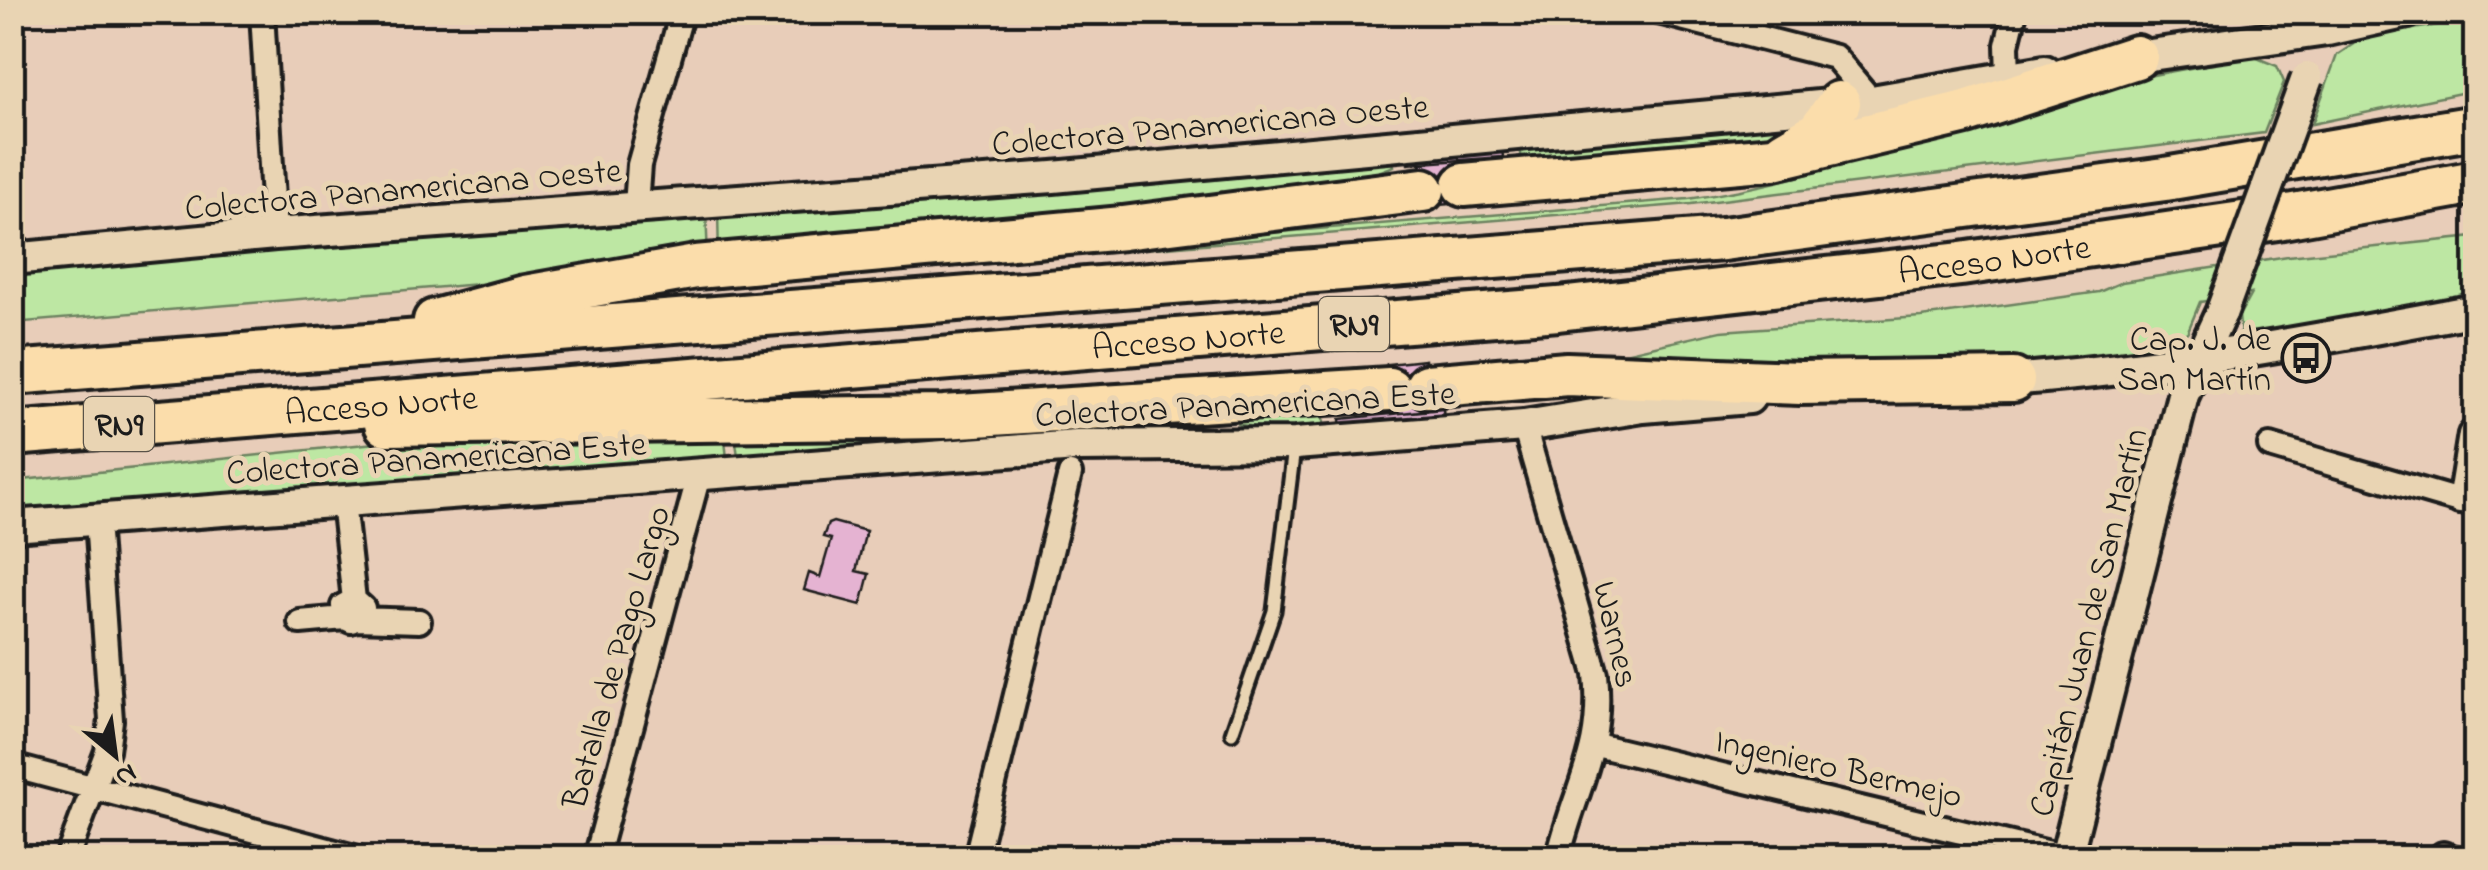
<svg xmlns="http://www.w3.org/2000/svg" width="2488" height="870" viewBox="0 0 2488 870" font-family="'Indie Flower',sans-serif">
	<rect width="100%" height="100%" fill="#e8cdb9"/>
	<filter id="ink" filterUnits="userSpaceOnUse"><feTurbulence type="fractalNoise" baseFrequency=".01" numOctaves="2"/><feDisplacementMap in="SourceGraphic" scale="20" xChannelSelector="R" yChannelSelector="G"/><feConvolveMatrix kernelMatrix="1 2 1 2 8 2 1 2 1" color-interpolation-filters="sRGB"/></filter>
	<g filter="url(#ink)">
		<path fill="#bde7a3" stroke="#6c8260" stroke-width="2.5" d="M2475,19v71l-163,34 25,-69 27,-18z
			M2252,56l25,10 7,16 -20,51 -573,71 -658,54 -1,-6 656,-53c133,-19 249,-67 376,-104 61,-17 126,-26 188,-39z
			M1818,118l-21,19 -275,27 -2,-22z
			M1391,154l3,12 -31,12 -644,82 -1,-50z
			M706,211l2,47 -205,24 -490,41v-55z
			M2475,237v60l-199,38 -35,1 -2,-20 12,-22 -51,8 -12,29 -11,12 2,3 -129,21 -414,-7 -16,-6 101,-23 200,-14 178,-25 23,-10 166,-26z
			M1321,411l4,16 -31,3 -55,-5 -5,-8z
			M734,429l183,7 -2,4 -177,16z
			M724,432l3,26 -714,56v-33l362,-38z"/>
		<path fill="#e5b3d2" stroke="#1c1c1c" stroke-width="2.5" d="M1502,149l1,8 -95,7 -1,-9z
			M1462,160l3,43 -41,3 -3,-43z
			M1425,360l4,50 -37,4 -5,-50z
			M1443,409l1,12 -103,10 -1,-12z
			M833,522l33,9 -10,40 13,3 -8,31 -57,-15 5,-17 11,4 11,-38 -8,-2 5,-13z"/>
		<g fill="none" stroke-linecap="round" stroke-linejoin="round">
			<g stroke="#1c1c1c" stroke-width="19">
				<path id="service" d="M1232,733l42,-122 20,-163"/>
			</g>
			<g stroke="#1c1c1c" stroke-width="30">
				<path id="minor" d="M262,12l13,222
					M1658,12l177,45 37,44
					M2008,76l-1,-31 8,-33
					M636,206l3,-41 43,-153
					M1524,426l72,248c8,77 -21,112 -38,184
					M2270,446l206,60
					M343,502l11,98 9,8 -12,13 -6,-3 -2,-12 11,-6
					M2459,502l11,-68 6,-6
					M357,619l62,2
					M300,622l45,-4
					M1596,745l470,112
					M12,766l346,92
					M2443,854l12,4
					M67,858l40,-107 4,-31 -14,-200
					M596,858l103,-383
					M976,858l94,-384"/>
			</g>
			<g stroke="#1c1c1c" stroke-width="38">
				<path id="tertiary" d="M2115,60l212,-30 81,-18
					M12,259l263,-25 778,-57 819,-76 173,-30
					M1994,381c162,-11 322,-41 482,-71
					M12,526l1064,-80 219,-2 229,-18 119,-19 106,-9
					M2066,858l117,-463 39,-84"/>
			</g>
			<g stroke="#1c1c1c" stroke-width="50">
				<g id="motorway">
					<path d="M1784,152l34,-20 21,-29"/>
					<path d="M1464,185l310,-27 192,-46 170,-55"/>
					<path d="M435,321l90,-24 171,-30 427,-39 300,-38"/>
					<path d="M12,373l1711,-134 442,-60 311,-52"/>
					<path d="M1427,386l140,-12 233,9 213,-3"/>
					<path d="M386,424l558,-7 445,-28"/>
					<path id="s1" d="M12,434l1546,-125 403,-45 316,-46 199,-36"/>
				</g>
			</g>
			<use href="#service" stroke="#e9d4b3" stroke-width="11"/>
			<use href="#minor" stroke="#e9d4b3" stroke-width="22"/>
			<use href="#tertiary" stroke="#e9d4b3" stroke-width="30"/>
			<use href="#motorway" stroke="#fbddab" stroke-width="42"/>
			<g stroke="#1c1c1c" stroke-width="38" stroke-linecap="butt">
				<path id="tertiary-bridge" d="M2222,311l85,-233"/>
			</g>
			<use href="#tertiary-bridge" stroke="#e9d4b3" stroke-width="30"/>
		</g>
	</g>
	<defs>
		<g id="bus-ring" transform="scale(2.5)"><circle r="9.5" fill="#e9d4b3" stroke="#1c1c1c" stroke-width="1.5"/><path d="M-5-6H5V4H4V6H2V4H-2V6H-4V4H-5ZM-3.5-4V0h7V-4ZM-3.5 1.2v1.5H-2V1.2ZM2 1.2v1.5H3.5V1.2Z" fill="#1c1c1c"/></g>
	</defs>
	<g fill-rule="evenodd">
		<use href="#bus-ring" x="2306" y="358"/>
	</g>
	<g text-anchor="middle" stroke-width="10" stroke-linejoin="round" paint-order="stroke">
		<g fill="#e9d4b3" stroke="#5a5349" stroke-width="2.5">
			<rect x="1319" y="297" width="70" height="54" rx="8"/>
			<rect x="84" y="397" width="70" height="54" rx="8"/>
		</g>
		<g font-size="32" font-weight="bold" fill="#1c1c1c">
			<text x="1354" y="335">RN9</text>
			<text x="119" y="435">RN9</text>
		</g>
		<g font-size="35" fill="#1c1c1c" stroke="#e9d4b3">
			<text transform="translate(1210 124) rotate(-5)" y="12">Colectora Panamericana Oeste</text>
			<text transform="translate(403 188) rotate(-5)" y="12">Colectora Panamericana Oeste</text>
			<text dy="12" stroke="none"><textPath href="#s1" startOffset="1990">Acceso Norte</textPath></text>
			<text dy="12" stroke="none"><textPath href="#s1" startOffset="1180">Acceso Norte</textPath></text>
			<text dy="12" stroke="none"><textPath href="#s1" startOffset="370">Acceso Norte</textPath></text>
			<text transform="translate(1245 403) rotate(-3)" y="12">Colectora Panamericana Este</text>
			<text transform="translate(436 457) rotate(-4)" y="12">Colectora Panamericana Este</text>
			<text transform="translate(2087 622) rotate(-76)" y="12">Capitán Juan de San Martín</text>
			<text transform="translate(1617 634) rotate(77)" y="12">Warnes</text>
			<text transform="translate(615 657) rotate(-74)" y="12">Batalla de Pago Largo</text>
			<text transform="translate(1839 767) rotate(13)" y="12">Ingeniero Bermejo</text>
		</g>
		<g font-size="35" fill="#1c1c1c" stroke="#e9d4b3" text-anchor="end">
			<text x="2271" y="350">Cap. J. de<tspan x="2271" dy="40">San Martín</tspan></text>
		</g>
	</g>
	<rect width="2488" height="870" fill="none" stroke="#e9d4b3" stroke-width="50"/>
	<rect x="25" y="25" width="2438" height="820" fill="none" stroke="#1c1c1c" stroke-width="4" filter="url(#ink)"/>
	<g transform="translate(115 755) rotate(151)" stroke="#e9d4b3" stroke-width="8" paint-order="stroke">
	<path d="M0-8L18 38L0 25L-18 38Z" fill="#1c1c1c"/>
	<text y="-15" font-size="28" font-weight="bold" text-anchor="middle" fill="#1c1c1c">N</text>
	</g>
</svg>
